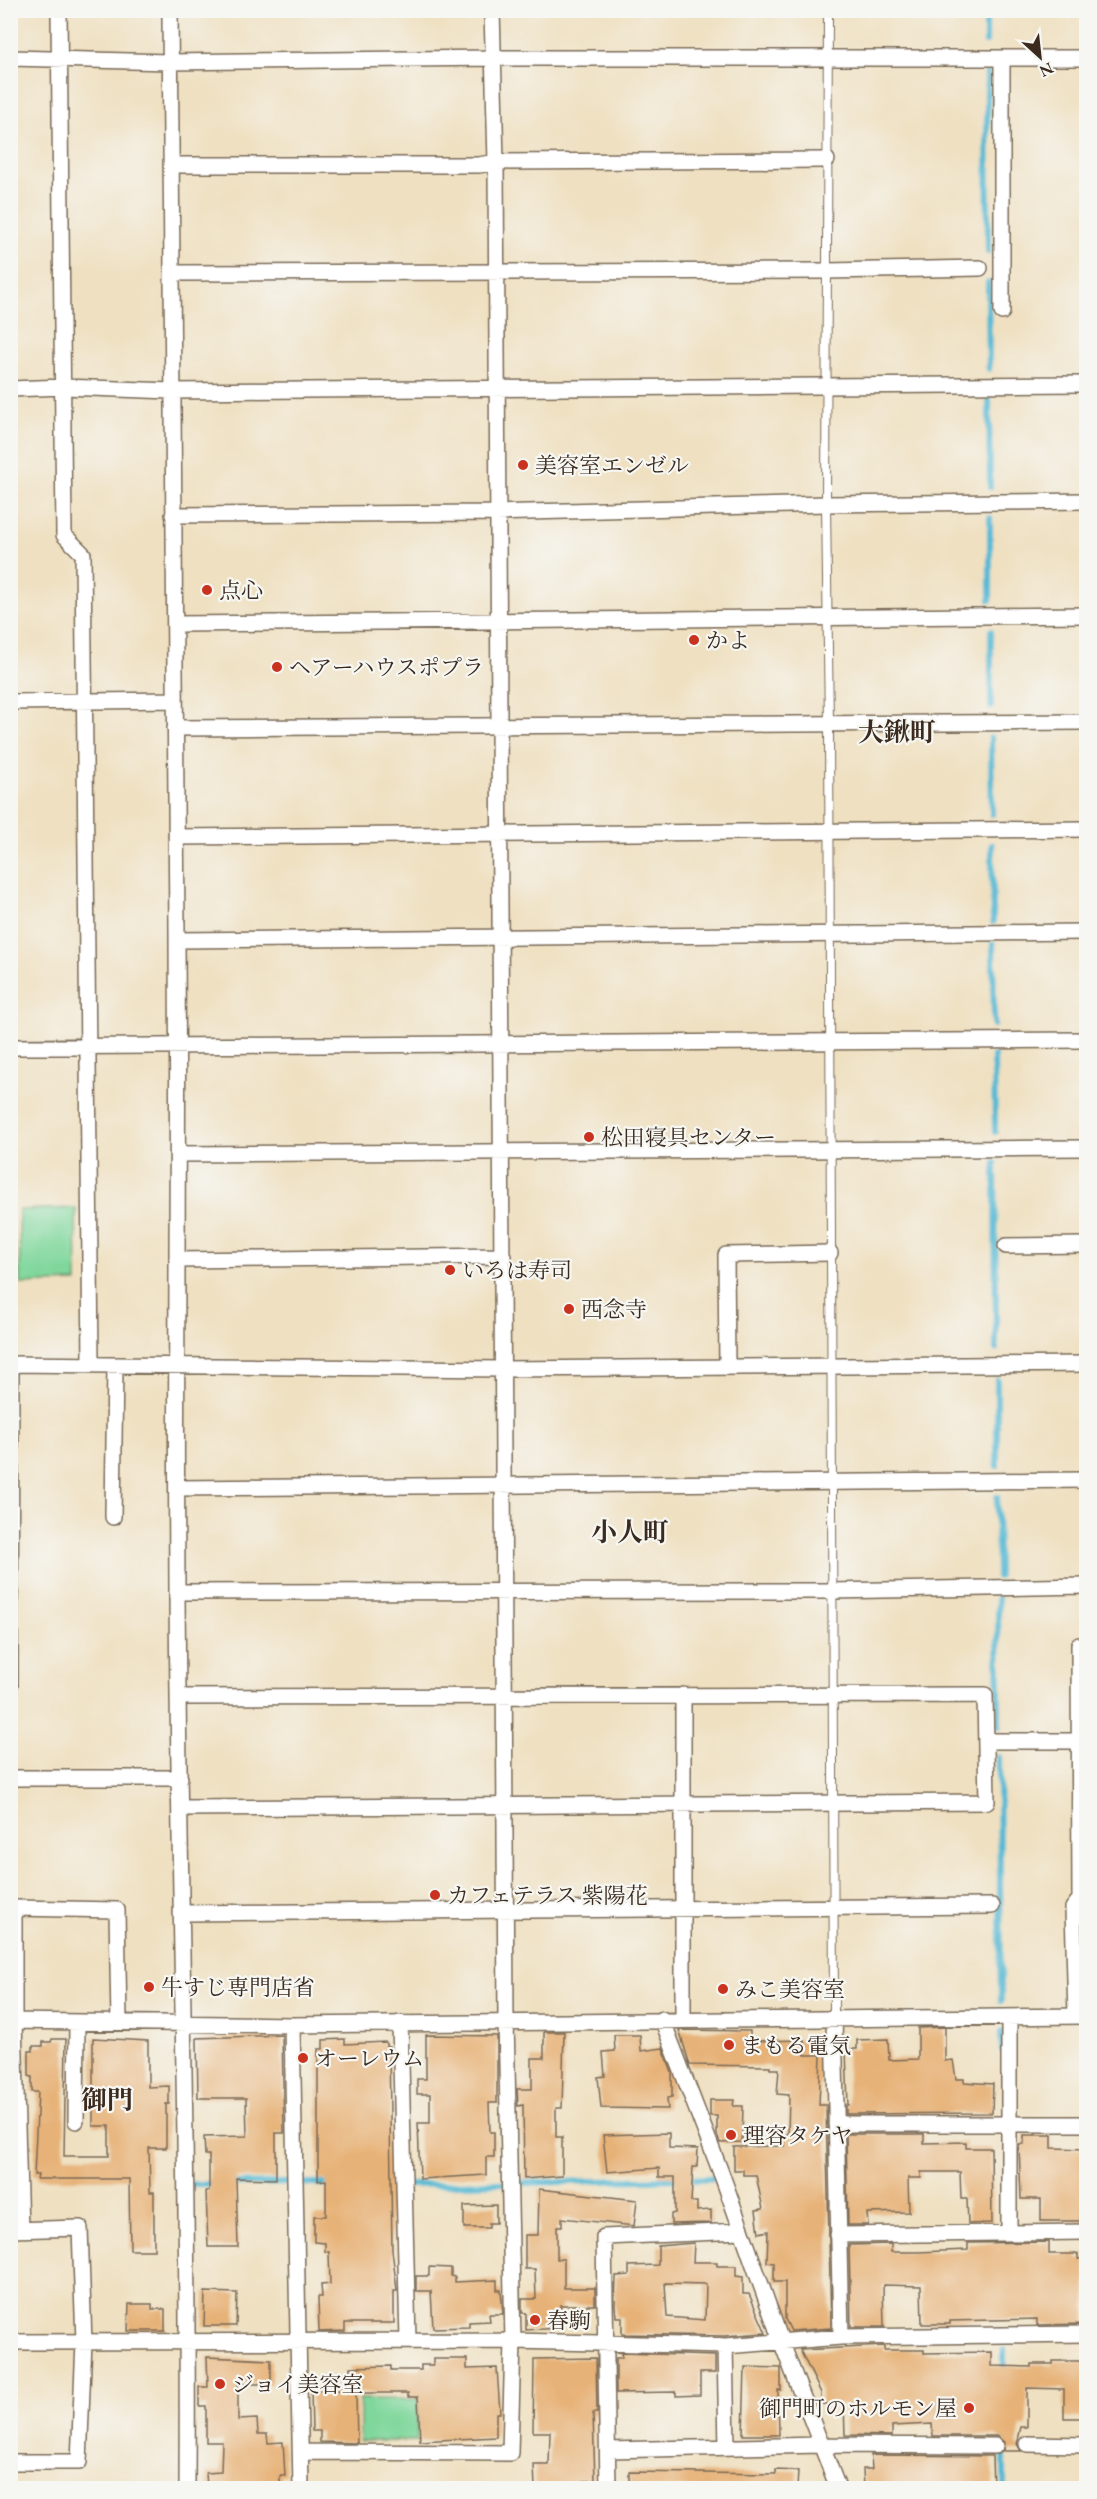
<svg xmlns="http://www.w3.org/2000/svg" width="1097" height="2499" viewBox="0 0 1097 2499" font-family="'EB Garamond','Noto Serif JP',serif">
	<rect width="100%" height="100%" fill="#f6f6f2"/>
	<filter id="ink" filterUnits="userSpaceOnUse"><feTurbulence type="fractalNoise" baseFrequency=".0167" numOctaves="2"/><feDisplacementMap in="SourceGraphic" scale="12" xChannelSelector="R" yChannelSelector="G"/><feConvolveMatrix kernelMatrix="1 2 1 2 8 2 1 2 1" color-interpolation-filters="sRGB"/></filter>
	<filter id="wash" filterUnits="userSpaceOnUse"><feTurbulence type="fractalNoise" baseFrequency=".008" numOctaves="4" result="noise"/><feDisplacementMap in="SourceGraphic" scale="24" xChannelSelector="R" yChannelSelector="G"/><feGaussianBlur stdDeviation="1.35" result="paint"/><feColorMatrix in="noise" values="0 0 0 0 0 0 0 0 0 0 0 0 0 0 0 0 0 1.4 0 .05"/><feComposite in="paint" operator="in"/></filter>
	<g filter="url(#wash)">
		<rect width="100%" height="100%" fill="#efe0c1"/>
		<path fill="#80d79c" stroke="#5e805d" stroke-width="1.5" d="M76,1208l1,74 -57,2 -1,-74z
			M360,2399h58l-1,42h-57z"/>
		<g fill="none" stroke-linecap="round" stroke-linejoin="round">
			<path stroke="#56b9d4" stroke-width="6" d="M986,10v32
				M987,73l1,179
				M988,283l1,86
				M989,400l1,87
				M990,518v82
				M991,631v76
				M991,738l1,76
				M992,845l1,77
				M993,944l1,81
				M994,1056l1,76
				M995,1163l1,186
				M997,1380v86
				M997,1497l1,80
				M998,1598l1,128
				M999,1757l2,244
				M1001,2032l1,18
				M517,2183l203,-5
				M190,2184h27
				M230,2184l61,-1
				M305,2184h29
				M383,2185h12
				M410,2185l93,-2
				M1004,2350v24
				M1004,2435v53"/>
		</g>
		<g id="blocks">
			<path fill="#e7b278" fill-rule="evenodd" d="M945,2027v34l8,-1 3,19h8v3l29,2 -1,29 -146,1v-9h2l-2,-56h11v-9l31,-1 1,21 29,-1v-31z
				M679,2030l71,1v10l55,-1v15h16l-2,50h7l5,223 -40,3 -6,-12v-37h-11v-19l-7,-1 1,-31 -9,2 -3,-23 7,-1 -7,-34h-13v-5h-9v-23l50,-1v-11h4l1,-40 -12,-1 2,-25h-9v-3l-80,-1z
				M544,2032h20l-2,76h-6v29h6v39l-38,3 -1,-74 -5,1 -1,-17h15v-31h12z
				M282,2035l2,98h-8v46l-40,-1 2,69h-30l-2,-56h3v-36h-4l-1,-18 43,-1 -1,-38h-48l-1,-60z
				M426,2035l71,1v67h-8l1,29h4v25h-8v18l-66,4 -2,-56h12v-29h-13v-15h9z
				M614,2035h26l1,16 22,-3 9,25v24l-5,1 1,11 -67,-1 -3,-31 7,-1 -2,-24 12,-1z
				M93,2038l55,3v46l21,-1v18h-3v44h-17l1,44h4v58h-24l-1,-71h-92l1,-4h-4l4,-83h-6v-15l-3,-1v-25h4v-5h10v-4h8l1,-3h14l-2,117h45v-30h-16z
				M345,2039v5l41,-2v4h3l3,204 5,41h-3v32h-49v8l-26,1 -1,-35h4l-1,-12 9,-1 -1,-32h-4v-9l-11,-1v-26h12v-36l-8,1v-132h5v-9z
				M710,2100h24l-1,6h10l-1,36 -22,1 -3,-9v-18h-7z
				M669,2133v15l29,1 -1,18h-4l-2,35h6v9l14,-1v13l-40,1v-10l4,-1v-36h-16v-9l-52,4 -4,-37z
				M846,2134h78v9l42,-1v6h25l1,75 -24,1 -1,-25h-6l-1,-27h-39v6h-13l1,34 -42,1 1,12h-20z
				M1024,2135h28v13l34,1v72h-45v-22h-20l-2,-55h5z
				M539,2189l98,11 -3,26 -72,-8v8h-5v33h7v29h31v17h-35l1,23 -35,2v-17h-4v-14h14l-1,-30h-10v-34h13z
				M496,2205v18h-7v5h-25v-22z
				M1049,2242v12h29v5h8v65l-49,1v-6l-87,2v3h-28l-1,-38 -38,-1 1,42h-33l-2,-82 42,-1v8h27l50,-2v-7z
				M694,2243l-1,19h24v4h19v10l7,1v17h6l17,39 -42,3 -102,-2v-17h-6l-1,-12 1,-29 13,-1v-9l29,-1v-19zM665,2283l41,1 -1,36 -38,-3z
				M429,2267l22,1v8l4,1v5l42,-2v10h4l2,24h-14l1,7 -21,1v5l-36,1 -2,-37h-15v-15h13z
				M205,2292l32,1 -1,33h-32z
				M129,2304h23v5h13v22h-37z
				M884,2346v4h40v3l68,-1v14l39,1v-3h22v-3h33l-2,57h-20v-29l-37,-1v39h-6l-4,17 4,7h-18l1,-9 -8,-6h-63l-1,-12 -40,2v10l-47,-1 -1,-31h-23v-11l-21,-43z
				M621,2353l94,3v17h-15v22l-24,1v-4l-60,1v-35h6z
				M207,2357l64,3v24h-33v36l19,-1 1,15h9l1,9 15,-1 2,34h-5v12h-73l-1,-15 15,-1 1,-30h-16v-36h-7v-19h9z
				M596,2358l1,55h-4l2,68h-11l1,7h-50l-1,-23h15l1,-33h-17l1,-73z
				M433,2359h34v10l30,-1 3,45h-4v24l-76,4 -2,-44h-10v-4h-52l1,50 -37,-1v-11h-8l-1,-40 39,-1v-23l41,-1v4h30v-5h12z
				M745,2367l36,1v22h-3l1,45h-36z
				M871,2455l121,1 1,32h-129l-1,-19h9z
				M776,2470l22,1 -1,17h-168v-16l147,2z"/>
		</g>
	</g>
	<g filter="url(#ink)">
		<use href="#blocks" fill-opacity="0" stroke="#7a6a57" stroke-width="1.5"/>
		<g fill="none" stroke-linecap="round" stroke-linejoin="round">
			<g stroke="#7a6a57" stroke-width="10">
				<path id="service" d="M828,10l-2,494 3,220 5,1293"/>
			</g>
			<g stroke="#7a6a57" stroke-width="18">
				<path id="minor" d="M59,10l5,525 19,19 8,809
					M170,10c1,308 5,615 7,922 2,220 -2,440 0,660 2,299 12,598 10,896
					M10,58l160,4 323,-4h593
					M1002,58v254
					M171,165h308l17,-3 331,-2
					M173,273l654,-2 153,-3
					M10,389l54,-2 107,4 915,-7
					M173,515l323,-2 330,-9 260,-3
					M176,624l910,-9
					M10,702l165,-2
					M175,728l911,-6
					M176,837l910,-8
					M177,940l909,-8
					M10,1047l1076,-7
					M177,1154l909,-6
					M1006,1246l80,-1
					M177,1260l326,-4
					M10,1364l494,5 582,-5
					M727,1366l-1,-111 104,-2
					M177,1488l909,-8
					M113,1517l2,-151
					M177,1592l655,-1 254,-5
					M10,1685l1,-321
					M179,1697l806,-2 2,107 -807,6
					M987,1741h99
					M10,1778h170
					M181,1913l811,-7
					M1076,2016l-3,-108 7,-9 -1,-254
					M834,2017l7,320
					M1009,2017v216
					M662,2019l61,159 58,163 57,147
					M683,2019v-324
					M10,2021l282,4 794,-9
					M400,2023l8,318
					M292,2025l9,463
					M76,2121l1,-98
					M836,2124h250
					M10,2230l70,-2 4,114 -5,120h-69
					M20,2230l-6,-209v-113l103,2 2,112
					M838,2235l248,-3
					M10,2342l503,-1 212,5 116,-9 245,-3
					M725,2346l2,101
					M1027,2444l59,1
					M608,2450l213,-5 174,1
					M301,2452l209,1 3,-112 -7,-321 -10,-1858 -4,-152
					M608,2488l-4,-251 138,-6"/>
			</g>
			<use href="#service" stroke="#fff" stroke-width="8"/>
			<use href="#minor" stroke="#fff" stroke-width="15"/>
		</g>
	</g>
	<g fill="#c8321e" stroke="#f6f6f2" stroke-width="2">
		<circle cx="523" cy="465" r="6"/>
		<circle cx="207" cy="590" r="6"/>
		<circle cx="694" cy="640" r="6"/>
		<circle cx="277" cy="667" r="6"/>
		<circle cx="589" cy="1137" r="6"/>
		<circle cx="450" cy="1270" r="6"/>
		<circle cx="569" cy="1309" r="6"/>
		<circle cx="435" cy="1895" r="6"/>
		<circle cx="149" cy="1987" r="6"/>
		<circle cx="723" cy="1989" r="6"/>
		<circle cx="729" cy="2045" r="6"/>
		<circle cx="303" cy="2058" r="6"/>
		<circle cx="731" cy="2135" r="6"/>
		<circle cx="535" cy="2320" r="6"/>
		<circle cx="220" cy="2384" r="6"/>
		<circle cx="969" cy="2408" r="6"/>
	</g>
	<g text-anchor="middle" stroke-width="4.5" stroke-linejoin="round" paint-order="stroke">
		<g font-size="22" fill="#3b2a1e" stroke="#f6f6f2" text-anchor="start">
			<text x="535" y="473">美容室エンゼル</text>
			<text x="219" y="598">点心</text>
			<text x="706" y="648">かよ</text>
			<text x="289" y="675">ヘアーハウスポプラ</text>
			<text x="601" y="1145">松田寝具センター</text>
			<text x="462" y="1278">いろは寿司</text>
			<text x="581" y="1317">西念寺</text>
			<text x="447" y="1903">カフェテラス 紫陽花</text>
			<text x="161" y="1995">牛すじ専門店省</text>
			<text x="735" y="1997">みこ美容室</text>
			<text x="741" y="2053">まもる電気</text>
			<text x="315" y="2066">オーレウム</text>
			<text x="743" y="2143">理容タケヤ</text>
			<text x="547" y="2328">春駒</text>
			<text x="232" y="2392">ジョイ美容室</text>
			<text x="957" y="2416" text-anchor="end">御門町のホルモン屋</text>
		</g>
		<g font-size="26" font-weight="bold" fill="#3b2a1e" stroke="#f6f6f2">
			<text x="897" y="741">大鍬町</text>
			<text x="630" y="1541">小人町</text>
			<text x="107" y="2109">御門</text>
		</g>
	</g>
	<rect width="1097" height="2499" fill="none" stroke="#f6f6f2" stroke-width="36"/>
	<g transform="translate(1040 57) rotate(153)" stroke="#f6f6f2" stroke-width="4.5" paint-order="stroke">
	<path d="M0-4.5L10 22L0 15L-10 22Z" fill="#3b2a1e"/>
	<text y="-9" font-size="16" font-weight="bold" text-anchor="middle" fill="#3b2a1e">N</text>
	</g>
</svg>
